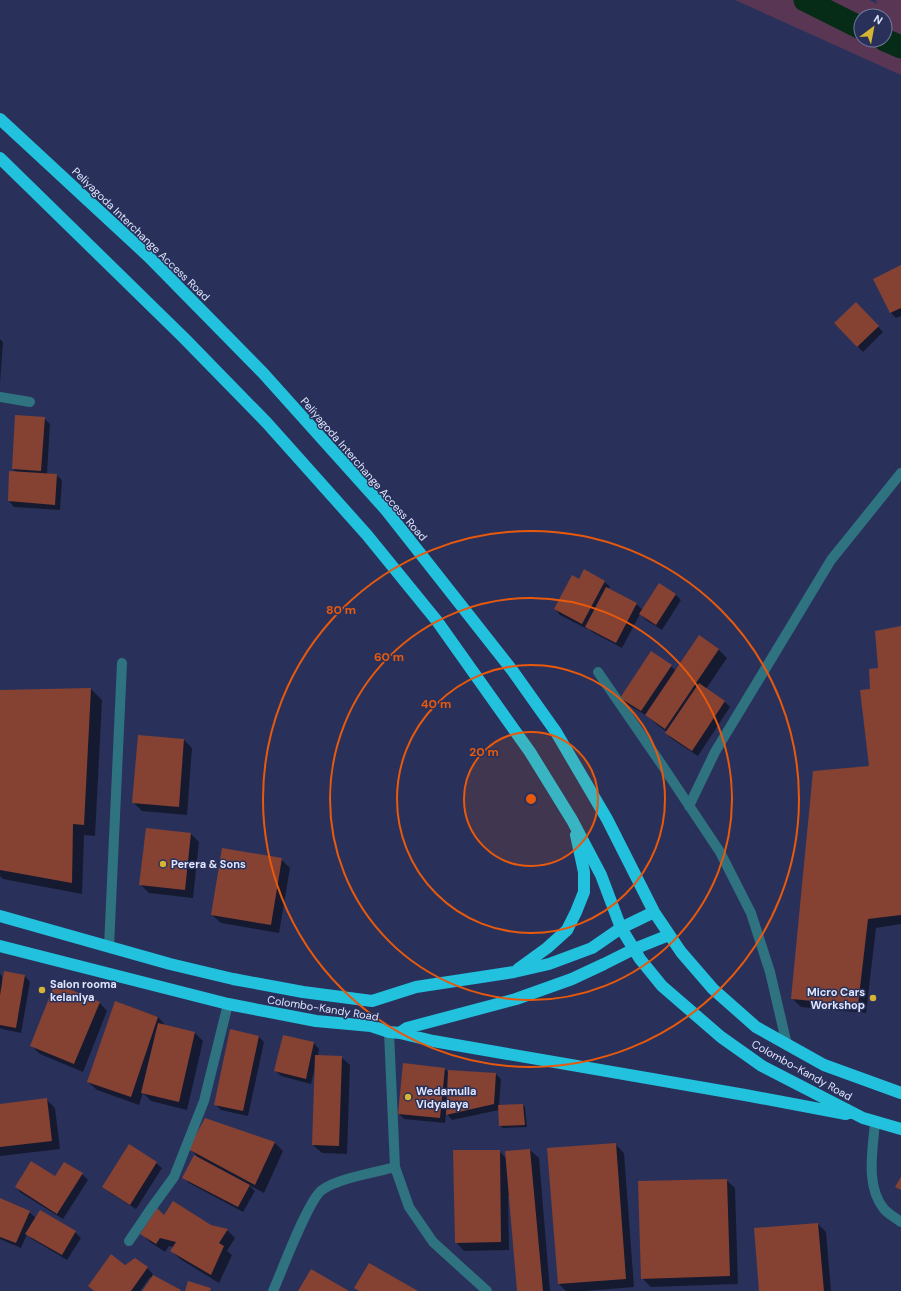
<svg xmlns="http://www.w3.org/2000/svg" width="901" height="1291" viewBox="0 0 901 1291" font-family="'DM Sans',sans-serif">
	<rect width="100%" height="100%" fill="#29315b"/>
	<path fill="#593653" fill-rule="evenodd" d="M735,0h134l8,4 -1,-4h25v75zM861,16h24v24h-24z"/>
	<path fill="#0007" d="M901,266v50l-5,2 -5,-5z
		M856,304l27,28 -20,20 -28,-28z
		M0,339l3,3 -3,41z
		M44,418l6,6 -3,50 9,1 6,5 -2,30 -46,-3 -5,-6 1,-29 7,1 -4,-4z
		M579,580l25,1 6,6 -2,2 28,15 7,6 32,-16 6,6 -19,30 -16,-10 -6,-6 -18,34 -30,-16 -4,-4 -1,1 -27,-14 -5,-6z
		M901,627v297l-25,4 -10,85 -65,-6 -9,-9 78,-231 1,-77 8,-21z
		M700,637l19,13 8,8 -21,31 19,13 5,5 -32,49 -26,-17 -6,-6 1,-1 -12,-9 -8,-7 -20,-12 -5,-6 49,-32 5,5z
		M91,689l11,11 -7,136 -11,-1 -2,59 -79,-15 -3,-3v-185z
		M184,740l8,8 -5,67 -45,-4 -9,-9z
		M191,834l8,8 -6,56 -44,-5 -9,-9z
		M281,859l9,9 -11,65 -58,-10 -9,-8z
		M0,974l2,2v8l23,-8 5,6 -9,51 -19,-4 -2,-1z
		M99,1002l8,9 -24,61 -43,-18 -9,-9z
		M116,1003l42,14 8,9 29,7 8,8 -16,69 -36,-9 -8,-8 -4,12 -42,-15 -9,-8z
		M258,1036l6,6 -16,74 -27,-6 -6,-6z
		M283,1036l31,7 5,6 -1,7 23,1 9,8 -3,89 -25,-1 -9,-8 2,-78 -4,17 -30,-8 -6,-6z
		M445,1069l4,4 47,1 5,5 -2,27 24,-1 2,2 2,20 -24,1 -3,-2 -1,-16 -47,10 -6,-7 -1,10 -41,-4 -5,-5z
		M46,1099l9,9 5,41 -60,7v-51z
		M205,1119l70,24 8,8 -19,42 -15,-8 6,6 -12,21 -54,-29 -6,-6 16,-19 -9,-9z
		M616,1145l8,8 10,134 -49,4h-19l-7,-7 -11,-135z
		M530,1150l9,8 11,133h-32l-8,-95h-2l1,54 -45,1 -8,-9 43,-91 7,7v-6z
		M156,1163l6,5 -26,41 -27,-17 -6,-6z
		M82,1174l6,6 -25,39 -42,-26 -5,-6 39,-10z
		M726,1180l9,8 3,96 -87,3 -9,-9z
		M0,1199l29,13 7,6 39,14 6,6 -14,22 -35,-21 -5,-5 -6,14 -21,-9z
		M165,1216l62,14 8,8 -8,13 5,4 -13,28 -39,-24 -8,-8 2,-4 -5,-1 -4,6 -15,-10 -8,-8z
		M818,1224l8,8 5,59h-71z
		M135,1259l12,9 6,6 -1,1 29,16h-37l8,-13 -2,-1 -10,14h-46l-5,-5z"/>
	<g fill="none" stroke-linecap="round" stroke-linejoin="round">
		<path stroke="#062b16" stroke-width="23" d="M805,0l56,28
			M885,40l16,7"/>
	</g>
	<path fill="#854132" d="M901,265v43l-11,5 -17,-34z
		M856,302l23,24 -22,21 -23,-24z
		M15,415l30,2 -4,54 -29,-2z
		M9,471l48,3 -2,31 -47,-4z
		M584,569l21,12 -23,43 -28,-15 18,-34 7,4z
		M659,583l17,11 -20,31 -17,-11z
		M606,587l31,16 -21,40 -31,-16z
		M901,626v289l-33,4 -10,86 -67,-6 22,-228 56,-5 -9,-76 10,-1 -1,-20 9,-1 -3,-37z
		M699,635l20,14 -54,80 -20,-14z
		M651,651l21,14 -31,46 -21,-13z
		M699,683l26,18 -33,50 -27,-18z
		M91,688l-7,137 -11,-1 -1,59 -72,-13v-180z
		M138,735l46,4 -5,68 -47,-4z
		M146,828l45,5 -6,57 -46,-5z
		M222,848l60,10 -11,67 -60,-10z
		M4,971l21,4 -9,53 -16,-3v-30z
		M55,983l45,19 -26,62 -44,-18z
		M115,1001l43,16 -27,80 -44,-15z
		M158,1023l37,9 -16,70 -38,-9z
		M230,1029l29,7 -16,75 -29,-6z
		M283,1035l31,7 -8,37 -32,-8z
		M315,1055l27,1 -3,90 -27,-1z
		M403,1063l42,5 -5,50 -42,-4z
		M448,1070l48,3 -2,31 -48,11z
		M47,1098l5,43 -52,6v-43z
		M523,1104l2,21 -26,1 -1,-21z
		M205,1118l70,24 -20,43 -67,-36z
		M616,1143l10,136 -68,5 -11,-136z
		M129,1144l28,18 -27,43 -28,-18z
		M530,1149l13,142h-26l-12,-140z
		M453,1150h47l1,92 -46,1z
		M194,1155l56,30 -12,22 -56,-29z
		M31,1161l24,15 9,-14 19,11 -26,41 -42,-27z
		M901,1177v13l-6,-3z
		M727,1179l3,97 -89,3 -3,-98z
		M0,1198l30,13 -14,32 -16,-6z
		M173,1201l38,24 17,4 -9,14 5,3 -13,29 -41,-24 6,-9 -16,-4 -4,6 -16,-10 17,-26 7,7z
		M40,1210l36,21 -14,24 -37,-21z
		M818,1223l6,68h-65l-5,-63z
		M111,1254l14,11 10,-7 13,9 -17,24h-37l-6,-5z
		M369,1263l49,28h-59l-5,-3z
		M311,1269l38,22h-51z
		M153,1275l28,15 -1,1h-38z
		M188,1281l23,7 -1,3h-25z"/>
	<g fill="none" stroke-linecap="round" stroke-linejoin="round">
		<path stroke="#2f7381" stroke-width="10" d="M0,397l30,5
			M598,672l64,93 58,87 31,61 19,59 17,73
			M689,806l26,-54 116,-192 70,-87
			M109,947l13,-284
			M875,1122c-2,27 -10,64 9,87 4,5 12,9 17,13
			M395,1167l14,40 24,35 54,49
			M129,1241l21,-31 24,-33 30,-76 24,-97
			M273,1291c9,-20 35,-91 49,-101 17,-12 52,-17 73,-23l-6,-135"/>
		<path stroke="#22c1dd" stroke-width="12" d="M0,119l149,138 114,116 123,137 126,160 44,62 51,87 47,93 27,40 32,37 43,38 68,38 77,28
			M0,158l184,180 83,85 100,112 70,86 93,131 42,68 29,55 20,53 19,31 22,27 59,51 41,29 101,52 38,11
			M0,916l170,48 63,15 70,13 69,9 44,-14 98,-15 35,-8 43,-16 29,-20 33,-16
			M0,946l228,58 88,17 55,5 18,6 11,1 33,8 312,54 101,19
			M518,969l29,-21 20,-18 9,-18 8,-20v-20l-8,-37
			M400,1033l7,-5 109,-29 56,-20 32,-15 30,-15 35,-14"/>
	</g>
	<circle cx="531" cy="799" r="67" fill="#e8590c" fill-opacity=".12"/>
	<g fill="none" stroke="#e8590c" stroke-width="2">
		<circle cx="531" cy="799" r="67"/>
		<circle cx="531" cy="799" r="134"/>
		<circle cx="531" cy="799" r="201"/>
		<circle cx="531" cy="799" r="268"/>
	</g>
	<g fill="#d6b534" stroke="#29315b" stroke-width="1.5">
		<circle cx="163" cy="864" r="4"/>
		<circle cx="42" cy="990" r="4"/>
		<circle cx="873" cy="998" r="4"/>
		<circle cx="408" cy="1097" r="4"/>
	</g>
	<g text-anchor="middle" stroke-width="3" stroke-linejoin="round" paint-order="stroke">
		<g font-size="11" fill="#dfe5fb" stroke="#29315b">
			<text transform="translate(141 234) rotate(44)" y="4">Peliyagoda Interchange Access Road</text>
			<text transform="translate(364 469) rotate(49)" y="4">Peliyagoda Interchange Access Road</text>
			<text transform="translate(323 1008) rotate(9)" y="4">Colombo-Kandy Road</text>
			<text transform="translate(802 1070) rotate(29)" y="4">Colombo-Kandy Road</text>
		</g>
		<g font-size="11" font-weight="bold" fill="#dfe5fb" stroke="#29315b" text-anchor="start">
			<text x="171" y="868">Perera &amp; Sons</text>
			<text x="50" y="988">Salon rooma<tspan x="50" dy="13">kelaniya</tspan></text>
			<text x="865" y="996" text-anchor="end">Micro Cars<tspan x="865" dy="13">Workshop</tspan></text>
			<text x="416" y="1095">Wedamulla<tspan x="416" dy="13">Vidyalaya</tspan></text>
		</g>
	</g>
	<circle cx="531" cy="799" r="6" fill="#e8590c" stroke="#29315b" stroke-width="2"/>
	<g font-size="12" text-anchor="middle" font-weight="bold" fill="#e8590c" stroke="#29315b" stroke-width="3" stroke-linejoin="round" paint-order="stroke">
		<text x="341" y="614">80 m</text>
		<text x="389" y="661">60 m</text>
		<text x="436" y="708">40 m</text>
		<text x="484" y="756">20 m</text>
	</g>
	<g transform="translate(873 28) rotate(32)"><circle r="19" fill="#29315b" stroke="#72799b"/>
	<path d="M0-3L7 15L0 10L-7 15Z" fill="#d6b534"/>
	<text y="-6" font-size="11" font-weight="bold" text-anchor="middle" fill="#dfe5fb">N</text>
	</g>
</svg>
